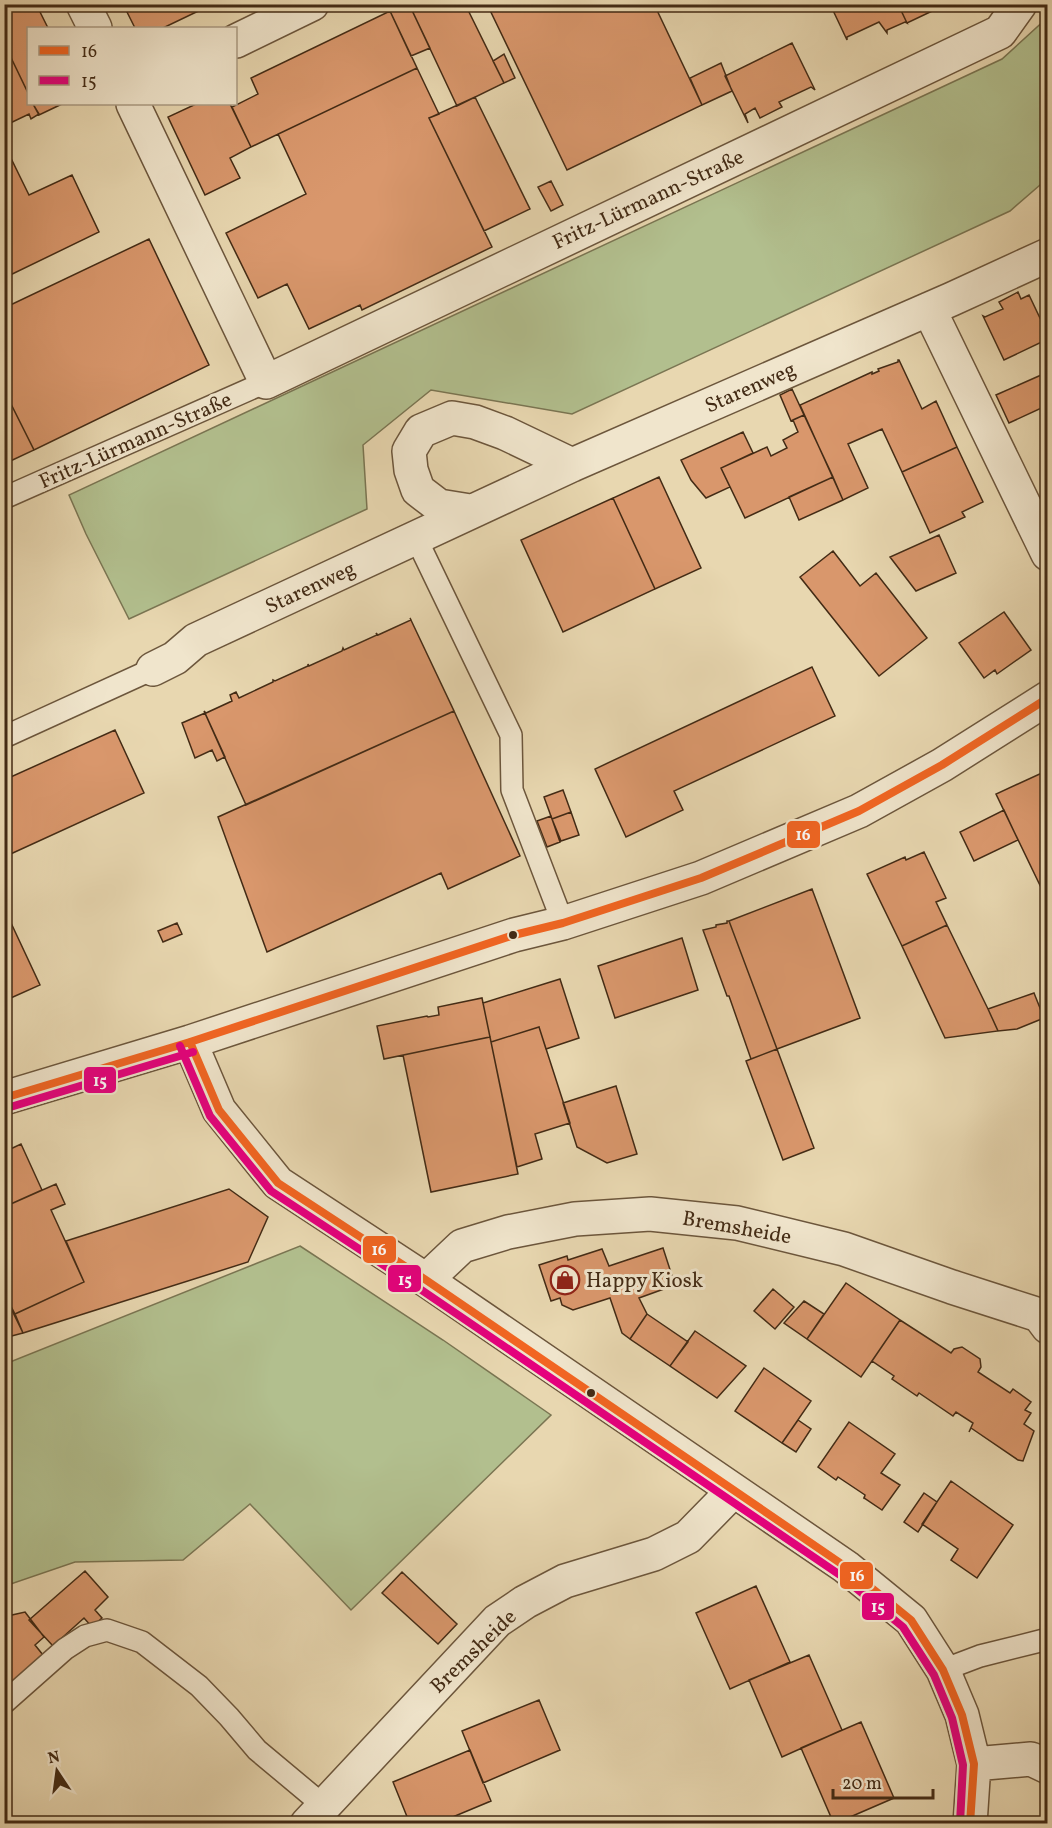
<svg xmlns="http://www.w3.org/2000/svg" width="1052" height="1828" viewBox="0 0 1052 1828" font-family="Vollkorn,serif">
	<rect width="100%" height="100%" fill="#e8d7b0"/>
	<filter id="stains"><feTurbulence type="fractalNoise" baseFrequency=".00333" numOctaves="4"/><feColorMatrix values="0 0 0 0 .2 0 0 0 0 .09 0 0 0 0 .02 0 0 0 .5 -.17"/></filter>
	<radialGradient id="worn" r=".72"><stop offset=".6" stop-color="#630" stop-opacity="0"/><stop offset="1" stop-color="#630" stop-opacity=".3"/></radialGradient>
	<path fill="#b2bf8e" stroke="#7a7552" stroke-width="1.5" d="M1047,18v161l-37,32 -438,203 -141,-24 -68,55 4,64 -238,110 -43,-85 -17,-39 933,-436z
		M300,1246l143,94 108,75 -200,195 -101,-106 -67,56 -108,2 -70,24v-222z"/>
	<path fill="#d9976c" stroke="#432b15" stroke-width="1.5" d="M4,4h32l12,24h-20v65l-24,-50z
		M123,4h90l-50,24h-28z
		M403,4h6l21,44 -19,8 -21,-45z
		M409,4h56l39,79 -47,23z
		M487,4h167l48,101 -135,65z
		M830,4h68l9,19 -2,-1 -18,8v3l-8,-11 -32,15v3z
		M898,4h49l-40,19z
		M390,11l27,57 -166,79 -19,-40 26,-13 -7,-16z
		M4,43l24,50v11h5l6,10 -8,5 -2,-5 -25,12z
		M792,43l23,47 -4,-3 -32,15 3,5 -22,11 -5,-10 -10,6 3,9 -23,-47z
		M504,54l11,24 -11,5 -11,-22z
		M721,63l11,28 -30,14 -12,-27z
		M417,68l22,46 -10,4 63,129 -130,63 -2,-5 -51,24 -22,-45 -29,14 -32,-65 80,-39 -28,-60z
		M475,97l55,112 -46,22 -55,-113z
		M33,104h29l-23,11z
		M196,104h34l21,43 -21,11 10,20 -35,17 -37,-78z
		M4,144l25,51 43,-20 27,57 -95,46z
		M551,181l12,24 -12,6 -13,-24z
		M149,239l60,126 -175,85 -30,-60v-82z
		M1018,292l3,7 8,-4 19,40v4l-44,21 -21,-44 2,1 18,-8 -4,-7z
		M898,360h1l23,49 14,-8 21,46 -55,25 -20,-43 -34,15 20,44 -25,12 -43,-95 72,-33v2l7,-3 -1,-2 20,-7z
		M1048,372v33l-39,18 -13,-28z
		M792,389l12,26 -13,6 -11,-26z
		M4,390l30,60 -30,14z
		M804,415l29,62 -88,41 -24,-50 46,-21 4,9 16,-8 -4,-8 15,-8 -5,-12z
		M743,432l10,21 -32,15 9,19 -24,11 -15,-18 -10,-20z
		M957,447l26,55 -21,10 3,5 -35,16 -28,-61z
		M659,477l42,91 -46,21 -42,-91z
		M833,477l10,23 -44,20 -10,-23z
		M613,498l42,91 -92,43 -42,-92z
		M939,535l17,38 -40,18 -26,-34z
		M833,551l27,35 16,-13 51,65 -48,38 -79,-99z
		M1004,612l27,38 -34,24 -2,-4 -11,8 -25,-35z
		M410,618l44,93 -208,94 -42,-94 2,2 26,-12 -2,-6 6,-3 3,6 34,-16v-2l2,1 33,-15v-2l1,2 33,-15 1,-3 1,2 33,-15 -1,-2 2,2 33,-15z
		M812,667l23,49 -161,75 9,19 -57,27 -31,-68z
		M454,711l66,145 -72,33 -7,-16 -174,79 -49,-135z
		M205,713l20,44 -8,4 -5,-11 -17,8 -13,-35z
		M115,730l29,63 -140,64v-77z
		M1044,772l4,8v122l-52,-108z
		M563,790l8,22 -19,7 -8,-22z
		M1004,810l14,30 -44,21 -14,-29z
		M571,812l8,23 -18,6 -9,-22z
		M551,816l9,26 -13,5 -10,-26z
		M924,852l22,46 -10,4 11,23 -45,21 -35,-72 38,-17 1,3z
		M812,889l48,129 -83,31 -48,-128z
		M4,908l36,77 -36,16z
		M727,921h2l48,128 -26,10 -22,-63h-2l-24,-66 13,-3v-2l11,-2z
		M177,923l5,11 -19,8 -5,-11z
		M947,925l41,84 10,22 -53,7 -43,-92z
		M682,938l16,52 -83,28 -17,-52z
		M560,979l19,59 -33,11 -7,-22 -48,15 -8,-39z
		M1034,993l10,25 -27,11 -19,2 -10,-22z
		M482,998l8,39 -106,22 -7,-33 50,-10 1,1 11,-2 -1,-8z
		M539,1027l31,96 -35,11 7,25 -25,8 -26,-125z
		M490,1037l28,137 -87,18 -28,-137z
		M777,1049l37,99 -31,12 -37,-99z
		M616,1086l21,68 -30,9 -30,-16 -14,-44z
		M21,1144l21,46 -38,17v-55z
		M56,1184l9,20 -14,6 33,72 -69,32 -11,-21v-86z
		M229,1189l39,28 -20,45 -225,71 -8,-19 69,-32 -18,-41z
		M663,1248l12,37 -36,13 8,16 -17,25 -8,-6 -12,-35 -37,12 -11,-5 -2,-7 -9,3 -12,-36 28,-9 1,4 34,-11 7,17z
		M846,1283l54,37 -39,57 -54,-38z
		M773,1289l21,18 -19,22 -21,-18z
		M4,1294l19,39 -19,5z
		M804,1301l20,13 -17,25 -23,-16z
		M647,1314l41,28 -18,24 -40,-27z
		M900,1320l51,33 3,-4 8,-2 18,12 1,8 -3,5 32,21 3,-4 18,13 -6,8 6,3 -7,11 10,7 -11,30 -5,-1 -47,-32 -2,4 4,-9 -17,-11 -3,4 -34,-23 -2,3 -25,-17 2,-3 -22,-15z
		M695,1331l51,35 -29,32 -47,-32z
		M764,1368l47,33 -29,42 -47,-32z
		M798,1420l13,9 -15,23 -14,-9z
		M849,1422l46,32 -14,19 19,12 -18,25 -18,-12v1l1,-4 -27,-18 -2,3 -18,-13z
		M951,1481l62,44 -36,53 -26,-18 7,-11 -36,-25z
		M924,1493l13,9 -19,30 -14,-10z
		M85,1571l23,26 -13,13 7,8 -10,9 -8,-9 -31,28 -24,-26z
		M402,1572l55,52 -19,20 -56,-51z
		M756,1586l34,76 -60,27 -34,-76z
		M25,1612l19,25 -9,8 8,10 -37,32 -2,-65 8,-7z
		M809,1655l33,75 -60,27 -33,-77z
		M539,1700l21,50 -77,33 -21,-52z
		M861,1722l33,76 -60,26 -33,-76z
		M470,1750l21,51 -55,23h-26l-17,-42z"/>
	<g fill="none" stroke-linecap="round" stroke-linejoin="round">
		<g stroke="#6c563c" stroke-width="24">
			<path id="lane" d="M4,498l262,-116
				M416,538l95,197 1,55 51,133
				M4,737l149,-68
				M943,1670l37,-14 68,-17
				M4,1703l61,-54 20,-13 22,-6 35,12 57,44 30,31 28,33 67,56"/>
		</g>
		<g stroke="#6c563c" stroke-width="36">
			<path id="street" d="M83,4l12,24
				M236,41l76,-37
				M133,104l133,278 734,-350 20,-28
				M929,309l119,245
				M470,511l-31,-5 -21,-16 -7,-20 -2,-19 12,-20 31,-13 23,4 30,11 67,32
				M153,669l22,-11 21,-18 376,-175 380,-166 96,-44
				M190,1042l29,68 59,73 148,97 420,287 65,53 32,50 19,45 12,49 -4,60
				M4,1098l186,-56 324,-107 49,-12 138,-45 158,-67 83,-46 106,-67
				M426,1280l36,-34 46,-14 67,-13 75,-5 87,9 107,26 108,38 87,28 9,12
				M974,1764l57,-5 17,8
				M307,1824l190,-203 28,-19 40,-21 89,-27 34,-17 45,-46"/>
		</g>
		<use href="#lane" stroke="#f0e5cc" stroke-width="21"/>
		<use href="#street" stroke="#f0e5cc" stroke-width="33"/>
		<g stroke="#f0e5cc" stroke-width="12">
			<path id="bus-1" d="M190,1042l29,68 59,73 148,97 420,287 65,53 32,50 19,45 12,49 -4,60
				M4,1098l186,-56 324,-107 49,-12 138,-45 158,-67 83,-46 106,-67"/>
		</g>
		<g stroke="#f0e5cc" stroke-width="12">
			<path id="bus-2" d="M180,1046l30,70 61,75 149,98 420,286 63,52 31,48 18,43 11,47 -3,58
				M7,1108l186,-56"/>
		</g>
		<use href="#bus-1" stroke="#f26522" stroke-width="8"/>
		<use href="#bus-2" stroke="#e5007d" stroke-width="8"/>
	</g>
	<defs>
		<g id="shop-ring" transform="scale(1.5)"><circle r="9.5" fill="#f0e5cc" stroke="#8f2418" stroke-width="1.5"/><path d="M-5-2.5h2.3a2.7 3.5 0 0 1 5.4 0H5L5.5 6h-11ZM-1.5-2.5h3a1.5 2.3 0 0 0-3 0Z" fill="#8f2418"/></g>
	</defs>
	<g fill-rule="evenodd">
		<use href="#shop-ring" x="565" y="1280"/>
	</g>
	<g fill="#432b15" stroke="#f0e5cc" stroke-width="2">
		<circle cx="513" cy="935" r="5"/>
		<circle cx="591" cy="1393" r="5"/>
	</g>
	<g text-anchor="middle" stroke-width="6" stroke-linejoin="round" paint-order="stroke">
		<g font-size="21" fill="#432b15" stroke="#f0e5cc">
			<text transform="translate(648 199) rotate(-25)" y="7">Fritz-Lürmann-Straße</text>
			<text transform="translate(750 387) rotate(-24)" y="7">Starenweg</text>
			<text transform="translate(135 440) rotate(-24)" y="7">Fritz-Lürmann-Straße</text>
			<text transform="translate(310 587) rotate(-25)" y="7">Starenweg</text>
			<text transform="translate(737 1227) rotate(10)" y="7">Bremsheide</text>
			<text transform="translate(473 1651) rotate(-44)" y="7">Bremsheide</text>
		</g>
		<g font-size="21" fill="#432b15" stroke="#f0e5cc" text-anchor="start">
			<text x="586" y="1287">Happy Kiosk</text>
		</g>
	</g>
	<g stroke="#f0e5cc" stroke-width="2">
		<rect x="786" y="820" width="35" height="29" rx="6" fill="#f26522"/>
		<rect x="83" y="1066" width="34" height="28" rx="6" fill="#e5007d"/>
		<rect x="362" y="1235" width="35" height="29" rx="6" fill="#f26522"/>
		<rect x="387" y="1264" width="35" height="29" rx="6" fill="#e5007d"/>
		<rect x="839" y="1561" width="35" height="29" rx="6" fill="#f26522"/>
		<rect x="861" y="1592" width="34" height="29" rx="6" fill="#e5007d"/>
	</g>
	<g font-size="16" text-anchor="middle" font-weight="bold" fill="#fff">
		<text x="803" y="840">16</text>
		<text x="100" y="1086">15</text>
		<text x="379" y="1255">16</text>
		<text x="405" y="1285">15</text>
		<text x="857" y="1581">16</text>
		<text x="878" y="1612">15</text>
	</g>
	<rect width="1052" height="1828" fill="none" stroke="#e8d7b0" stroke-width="24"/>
	<rect x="6" y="6" width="1040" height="1816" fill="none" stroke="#432b15" stroke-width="3"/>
	<rect x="12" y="12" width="1028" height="1804" fill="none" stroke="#432b15" stroke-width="1.5"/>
	<rect x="27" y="27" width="210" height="78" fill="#f0e5cc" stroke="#ab9b83" stroke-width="1.5"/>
	<rect x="39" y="46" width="30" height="9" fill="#f26522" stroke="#ab9b83" stroke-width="1.5"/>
	<text x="81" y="57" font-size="18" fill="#432b15">16</text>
	<rect x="39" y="76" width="30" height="9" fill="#e5007d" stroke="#ab9b83" stroke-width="1.5"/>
	<text x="81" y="87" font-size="18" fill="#432b15">15</text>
	<g transform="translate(57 1771) rotate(347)" stroke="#f0e5cc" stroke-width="4.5" paint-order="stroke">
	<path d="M0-4.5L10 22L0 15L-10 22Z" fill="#432b15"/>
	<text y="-9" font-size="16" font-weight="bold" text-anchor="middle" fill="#432b15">N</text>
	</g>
	<path d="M833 1789v9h100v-9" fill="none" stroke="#432b15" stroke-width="3"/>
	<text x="842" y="1789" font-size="18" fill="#432b15" stroke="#f0e5cc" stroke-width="4.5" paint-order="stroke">20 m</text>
	<rect width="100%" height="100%" filter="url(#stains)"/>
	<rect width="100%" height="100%" fill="url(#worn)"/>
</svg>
